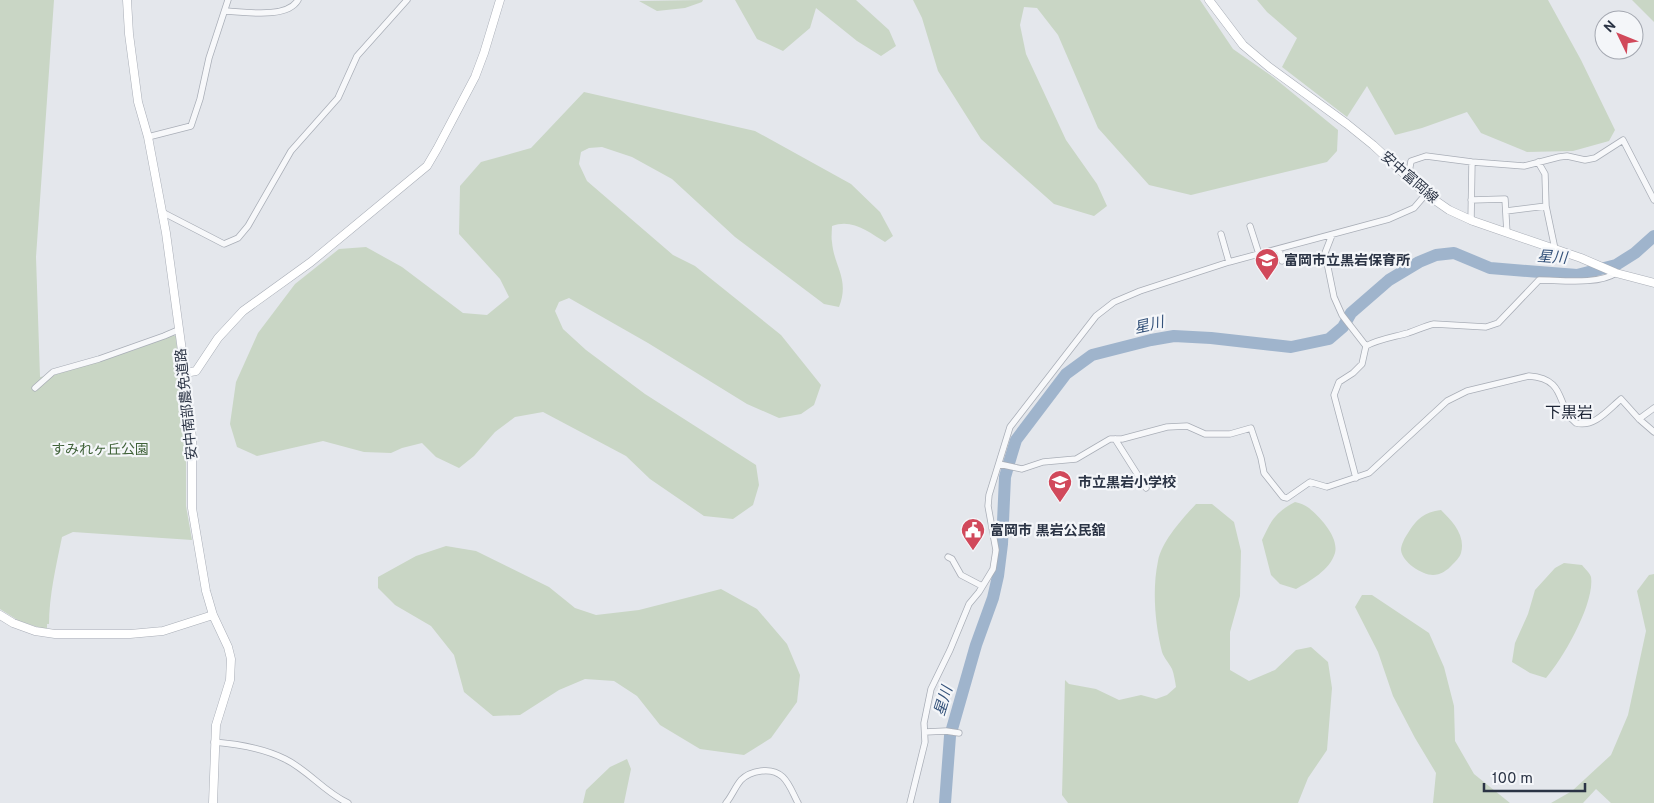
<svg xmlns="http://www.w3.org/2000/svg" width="1654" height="803" viewBox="0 0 1654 803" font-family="Overpass,'Noto Sans JP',sans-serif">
	<rect width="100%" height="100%" fill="#e4e7ec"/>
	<path fill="#c9d6c5" d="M0,0h54l-18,257 4,120 14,-2 80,-25 39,-15 3,1 10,119v51l6,34 -119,-8 -11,5c-6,29 -13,59 -13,87h-2v6l-28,-9 -19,-12z
		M703,0l-1,2 -17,6 -28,3 -18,-10z
		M735,0h121l33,30 7,16 -15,10 -24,-15 -41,-33 -6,20 -27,23 -26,-12z
		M913,0h287l33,49 40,28 65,53 -1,21 -10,11 -136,33 -42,-10 -51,-57 -40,-93 -21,-27 -13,-1 -4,18 6,29 40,86 31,44 10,22 -13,10 -40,-12 -73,-65 -43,-68 -16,-53z
		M1257,0h291l33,60 34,70 -6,11 -36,10 -46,1 -46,-19 -14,-21 -45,16 -27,7 -28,-49 -20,31 -65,-50 15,-29 -30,-26z
		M1632,0h22v22z
		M584,92l171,39 96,53 29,28 13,24 -8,6c-16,-10 -33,-24 -53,-16 0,5 -1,11 0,16 2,25 18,37 7,65l-15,-3 -89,-67 -63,-58 -40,-22 -30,-10 -13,1 -8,4 -2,12 8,17 86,74 22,11 86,69 40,50 -7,20 -13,9 -22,4 -32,-14 -99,-61 -79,-45 -10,4 -4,9 8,18 23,21 59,44 111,71 3,20 -6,20 -20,14 -29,-3 -54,-37 -24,-23 -83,-44 -28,5 -20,15 -21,24 -15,12 -23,-11 -14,-14 -20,5 -11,5 -27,-1 -41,-11 -66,15 -20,-9 -7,-23 6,-42 22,-49 37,-49 44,-35 27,-2 36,20 61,46 24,2 22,-18 -9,-18 -41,-45 1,-48 21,-24 50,-14z
		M1295,502c5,1 10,3 14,6 11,9 30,29 26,45 -5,17 -25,28 -39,36l-16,-5 -9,-9 -9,-35c10,-21 13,-27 33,-38z
		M1196,504h16l22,18 7,29 -1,45 -10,36v38l19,11 26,-11 21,-20 15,-3 17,15 4,26 -5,62 -19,28 -10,25h-230l-6,-8 3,-115 4,4 27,5 23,11 22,-5 15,4 11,-4 9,-8c-1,-6 -2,-13 -4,-18 -3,-6 -8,-11 -10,-17 -7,-28 -10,-62 -4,-91 4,-20 24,-42 38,-57z
		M1441,510c11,11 25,25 20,43 -1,4 -6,9 -9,12 -4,5 -12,10 -19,10 -11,0 -31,-13 -32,-25 0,-5 4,-13 7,-17 9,-14 16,-21 33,-23z
		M446,546l30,5 73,36 26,21 21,7 43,-5 82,-21 36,20 30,35 13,31 -3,27 -26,36 -27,17 -44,-6 -40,-24 -23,-29 -23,-15 -29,-2 -26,11 -39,25 -27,1 -29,-24 -10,-37 -23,-29 -36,-21 -17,-17v-11l38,-21z
		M1564,563l18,2c3,4 8,8 9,12 4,26 -28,82 -45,101l-16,-5 -18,-11 3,-19 13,-29 7,-24 20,-22z
		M1654,574v229h-43l-15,-14 -13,14h-32l21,-12 39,-36 17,-40 18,-84 -9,-40 12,-16z
		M1362,595h10l57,38 15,34 10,39 1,35 19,33 36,29h-77l3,-30 -21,-35 -22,-42 -15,-44 -23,-45z
		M627,759l4,10 -7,34h-41l3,-13 24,-23z"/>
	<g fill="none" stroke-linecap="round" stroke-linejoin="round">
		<path stroke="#9fb4cc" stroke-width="12" d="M945,803l5,-67 26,-91 17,-47 5,-22 4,-32 3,-67 4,-14 7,-23 50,-66 26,-19 59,-15 23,-4 37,2 80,9 38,-8 14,-12 8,-14 38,-33 30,-18 17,-7 18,-2 36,15 87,7 39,-10 19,-12 19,-17"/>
		<g stroke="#a9aeb7" stroke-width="7">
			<path id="street" d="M225,11c20,1 62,8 73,-11
				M148,137l43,-11 9,-27 9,-41 19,-58
				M1538,162l7,12 1,32 9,43
				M1408,178l3,-17 15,-5 46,6 52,4 35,-9 8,-1 18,4 10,-2 28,-18 31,60
				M1471,200l34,-1 2,34
				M1506,211l40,-5
				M162,212l62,32 14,-6 10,-12 43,-75 47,-53 19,-42 50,-56
				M1471,221l1,-59
				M1250,226l9,28
				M1221,234l8,28
				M1332,235l-7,18 9,44 8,18 24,31
				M1279,249l3,12
				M35,388l18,-16 46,-13 65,-23 14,-6
				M1639,419l15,-11
				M1115,439l31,49
				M999,464l23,5 21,-7 33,-3 34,-20h12l45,-12 20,-1 18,8h25l21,-6 10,30 3,15 19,24 4,1 23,-16 17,5 42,-14 78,-72 20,-10 62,-15c39,3 26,30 47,47 18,5 32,-13 45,-24l18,20 15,13
				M1356,478l-22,-83 5,-13 14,-9 9,-9 4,-18c13,-7 28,-9 42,-13 9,-3 17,-7 26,-9l52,3 12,-4 41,-43c21,0 59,5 77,-7
				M948,557l4,2 9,16 21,11
				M925,732l21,-1 13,2
				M214,742c24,2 49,6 71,17 23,11 39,33 63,44
				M726,803c6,-7 9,-16 15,-23 6,-6 12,-8 20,-9 24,-3 28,15 37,32
				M910,803l15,-61 -1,-19 7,-34 19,-39 19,-46 10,-12 14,-23 3,-19 -8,-44 1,-11 21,-68 86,-111 18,-14 26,-11 89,-29 160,-43 25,-11 12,-14"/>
		</g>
		<g stroke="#a9aeb7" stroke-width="9">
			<path id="secondary" d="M127,0l2,34 9,68 10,35 18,96 19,140 7,65v70l14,83 7,24 15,32 3,12 -1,21 -14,45 -3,78
				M1209,0l34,45 26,22 78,57 26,21 53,49 23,16 24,11 108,37 35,15 38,10
				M185,373l11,-2 22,-33 25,-27 68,-49 116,-96 10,-17 38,-72 9,-24 16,-53
				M0,615l13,8 22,8 20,3h75l33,-3 50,-16"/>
		</g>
		<use href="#street" stroke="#f7f8fa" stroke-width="5.5"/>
		<use href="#secondary" stroke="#fff" stroke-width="8"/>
	</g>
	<defs>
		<g id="school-pin" transform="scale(1.25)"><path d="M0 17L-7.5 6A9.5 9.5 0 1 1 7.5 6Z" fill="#d1495b" stroke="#f4f6f9"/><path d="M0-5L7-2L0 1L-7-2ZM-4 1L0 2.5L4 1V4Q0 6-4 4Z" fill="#fff"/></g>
		<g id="civic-pin" transform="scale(1.25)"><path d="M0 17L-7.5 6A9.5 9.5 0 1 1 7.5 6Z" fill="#d1495b" stroke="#f4f6f9"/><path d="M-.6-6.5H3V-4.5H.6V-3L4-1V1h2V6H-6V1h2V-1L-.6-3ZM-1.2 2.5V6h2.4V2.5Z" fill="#fff"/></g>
	</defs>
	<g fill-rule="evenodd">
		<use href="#school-pin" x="1267" y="260"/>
		<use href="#school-pin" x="1060" y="482"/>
		<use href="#civic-pin" x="973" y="530"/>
	</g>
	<g text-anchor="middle" stroke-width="4.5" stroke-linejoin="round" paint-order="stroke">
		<g font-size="14" fill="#2b3445" stroke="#f4f6f9">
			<text transform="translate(1410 177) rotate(41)" y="5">安中富岡線</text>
			<text transform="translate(186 404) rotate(-96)" y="5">安中南部農免道路</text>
		</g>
		<g font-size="14" font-weight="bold" fill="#2b3445" stroke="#f4f6f9" text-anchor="start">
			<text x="1284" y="265">富岡市立黒岩保育所</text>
			<text x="1078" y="487">市立黒岩小学校</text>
			<text x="990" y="535">富岡市 黒岩公民舘</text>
		</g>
		<g font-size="14" fill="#3f6138" stroke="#f4f6f9">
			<text x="100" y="454">すみれヶ丘公園</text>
		</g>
		<g font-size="15" font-style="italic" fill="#34527a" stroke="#f4f6f9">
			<text transform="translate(1552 257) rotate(4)" y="5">星川</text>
			<text transform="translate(1149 325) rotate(-13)" y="5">星川</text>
			<text transform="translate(943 701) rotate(-73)" y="5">星川</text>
		</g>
		<g font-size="16" fill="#1d2536" stroke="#f4f6f9">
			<text x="1569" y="418">下黒岩</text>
		</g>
	</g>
	<g transform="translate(1619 35) rotate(313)"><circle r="24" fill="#f4f6f9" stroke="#a4a8b1"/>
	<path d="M0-4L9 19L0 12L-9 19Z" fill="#d1495b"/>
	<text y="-8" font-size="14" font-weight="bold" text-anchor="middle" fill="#2b3445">N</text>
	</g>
	<path d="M1484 783v8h101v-8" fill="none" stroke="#2b3445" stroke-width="2.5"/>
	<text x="1492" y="783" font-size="15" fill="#2b3445" stroke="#f4f6f9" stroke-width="4" paint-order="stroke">100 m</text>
</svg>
